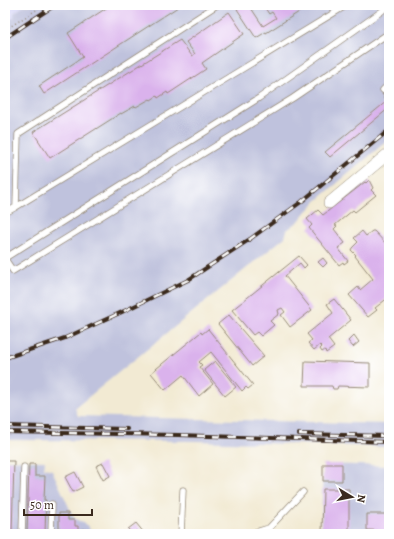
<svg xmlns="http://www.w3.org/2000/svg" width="394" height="539" viewBox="0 0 394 539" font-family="Alegreya,serif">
	<rect width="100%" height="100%" fill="#fff"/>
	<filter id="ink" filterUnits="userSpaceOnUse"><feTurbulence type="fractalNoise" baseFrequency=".025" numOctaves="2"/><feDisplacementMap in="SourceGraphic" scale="8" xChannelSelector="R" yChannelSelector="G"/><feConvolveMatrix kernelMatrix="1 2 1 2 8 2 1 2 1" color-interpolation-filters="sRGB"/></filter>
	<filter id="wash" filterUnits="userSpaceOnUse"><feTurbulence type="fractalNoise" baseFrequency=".012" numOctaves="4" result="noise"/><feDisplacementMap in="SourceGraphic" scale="16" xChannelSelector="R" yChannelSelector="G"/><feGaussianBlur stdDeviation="0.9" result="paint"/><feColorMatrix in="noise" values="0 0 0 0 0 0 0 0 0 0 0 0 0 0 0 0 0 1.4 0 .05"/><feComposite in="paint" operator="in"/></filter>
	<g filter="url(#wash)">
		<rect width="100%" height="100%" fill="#f2ead3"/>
		<path fill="#d7d7f8" d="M5,5h20l-11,8 1,4 -10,6z"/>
		<path fill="#bfc2dd" d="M25,5h364v134l-75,64v2l-7,6 -8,10 -12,9 -2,7 -210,171 3,8 311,8v23l-194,-6 -190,-1v-417l9,-6v-4z
			M5,460l40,1 -1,7 8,2 22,48 14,8 4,8h-87z
			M323,464l66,2v68h-68z"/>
		<g id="blocks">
			<path fill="#dab2ec" d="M111,5h70l-137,89 -5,-8 44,-29 -15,-24z
				M243,5h6l14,21 13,-8 -4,-6 -3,2 -6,-9h47l-44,28v-1l-10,6 -19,-29z
				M229,12l15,22 -42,29 4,6 -38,25 -1,-2 -9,6 -1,-2 -6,4 -1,-1 -14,8 -1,-1 -14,8v-1l-71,45 -17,-26 147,-92 12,16 3,-2 -9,-12z
				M389,88v20l-59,49 -5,-5 62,-51 -5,-7z
				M369,180l4,8 -2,2 5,5 -21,17 -2,-2 -18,15 2,1 -3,3 11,14 -7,5 10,13 -4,3 -1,-2 -4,3 -30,-37 3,-3 -5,-6 11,-9 5,5 42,-33 1,1z
				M362,231l4,5 6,-5h2l15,16v50l-14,11 2,2 -9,7 -19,-22 9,-8 2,3 13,-11 -18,-23 1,-1 -5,-5 1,-2 6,-6 -4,-4z
				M299,256l8,9 -3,3 -4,-5 -15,13 27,34 -22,17 -9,-12 4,-3 -3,-4 -4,2 1,4 -9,7 4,4 -13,11 -4,-4 -4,3 -21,-25z
				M323,258l4,5 -4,4 -5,-5z
				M334,299l17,21 -23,19 6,8 -8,6 -1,-3 -3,2 -2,-3 2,-2 -2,-2 -6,5 -6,-7 4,-3 -5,-6 26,-21 -6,-9z
				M229,315l35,41 -12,10 -34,-42z
				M208,329l45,56 -5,4 -2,-2 -4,4 -31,-39 -12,10 3,3 -3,2 14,17 -14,12 -16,-21 -18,15 -14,-17 50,-41 1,2z
				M354,335l5,7 -6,5 -5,-6z
				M215,361l21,26 -11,9 -21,-26z
				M305,361l65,2v24l-32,-1 -1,3h-4l-1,-3h-28z
				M5,461h9l-2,73h-7z
				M103,463l7,13 -7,4 -7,-14z
				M29,464h6v12h10l-1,24h2l-1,34h-18z
				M323,464h19v17h-19z
				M75,472l8,15 -10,5 -8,-15z
				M323,489h26v45h-27z
				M59,513h9v7h7v6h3v8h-19z
				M367,514h22v17l-22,-1z
				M136,523l9,11h-12l-5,-5z"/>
		</g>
	</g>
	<g filter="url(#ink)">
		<use href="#blocks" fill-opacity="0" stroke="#968a78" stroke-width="1"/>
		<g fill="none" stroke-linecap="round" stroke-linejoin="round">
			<g stroke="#968a78" stroke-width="7">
				<path id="service" d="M383,90l6,-6
					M16,207l331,-202
					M5,213l11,-6 2,-73 199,-129
					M5,258l254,-160 123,-87 6,-6
					M5,259l8,12 280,-173 96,-65
					M22,534l2,-67
					M51,534l1,-30
					M84,534v-2
					M181,534l2,-44
					M249,534l20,-6 34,-36"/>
			</g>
			<g stroke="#968a78" stroke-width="12">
				<path id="minor" d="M329,203l60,-50"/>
			</g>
			<path stroke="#968a78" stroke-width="1.5" stroke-dasharray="1 3" stroke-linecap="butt" d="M5,30l39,-25"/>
			<use href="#service" stroke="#fff" stroke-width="5.5"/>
			<use href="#minor" stroke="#fff" stroke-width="11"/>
			<g stroke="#3b2a1e" stroke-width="4">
				<path id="rail" d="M5,38l50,-33
					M5,358l60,-20 57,-26 66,-32 62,-41 51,-37 88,-72
					M5,426l122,3
					M5,432l173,3 211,7
					M299,434l90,2"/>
			</g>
			<use href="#rail" stroke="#fff" stroke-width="2.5" stroke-dasharray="8" stroke-linecap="butt"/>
		</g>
	</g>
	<rect width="394" height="539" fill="none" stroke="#fff" stroke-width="20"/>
	<g transform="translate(352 497) rotate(100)" stroke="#ffffff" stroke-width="3" paint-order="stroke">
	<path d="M0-3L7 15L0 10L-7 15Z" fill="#3b2a1e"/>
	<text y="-6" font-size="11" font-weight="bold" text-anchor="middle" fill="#3b2a1e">N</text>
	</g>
	<path d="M24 509v6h68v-6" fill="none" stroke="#3b2a1e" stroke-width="2"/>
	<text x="30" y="509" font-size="12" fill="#3b2a1e" stroke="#ffffff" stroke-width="3" paint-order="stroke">50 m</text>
</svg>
